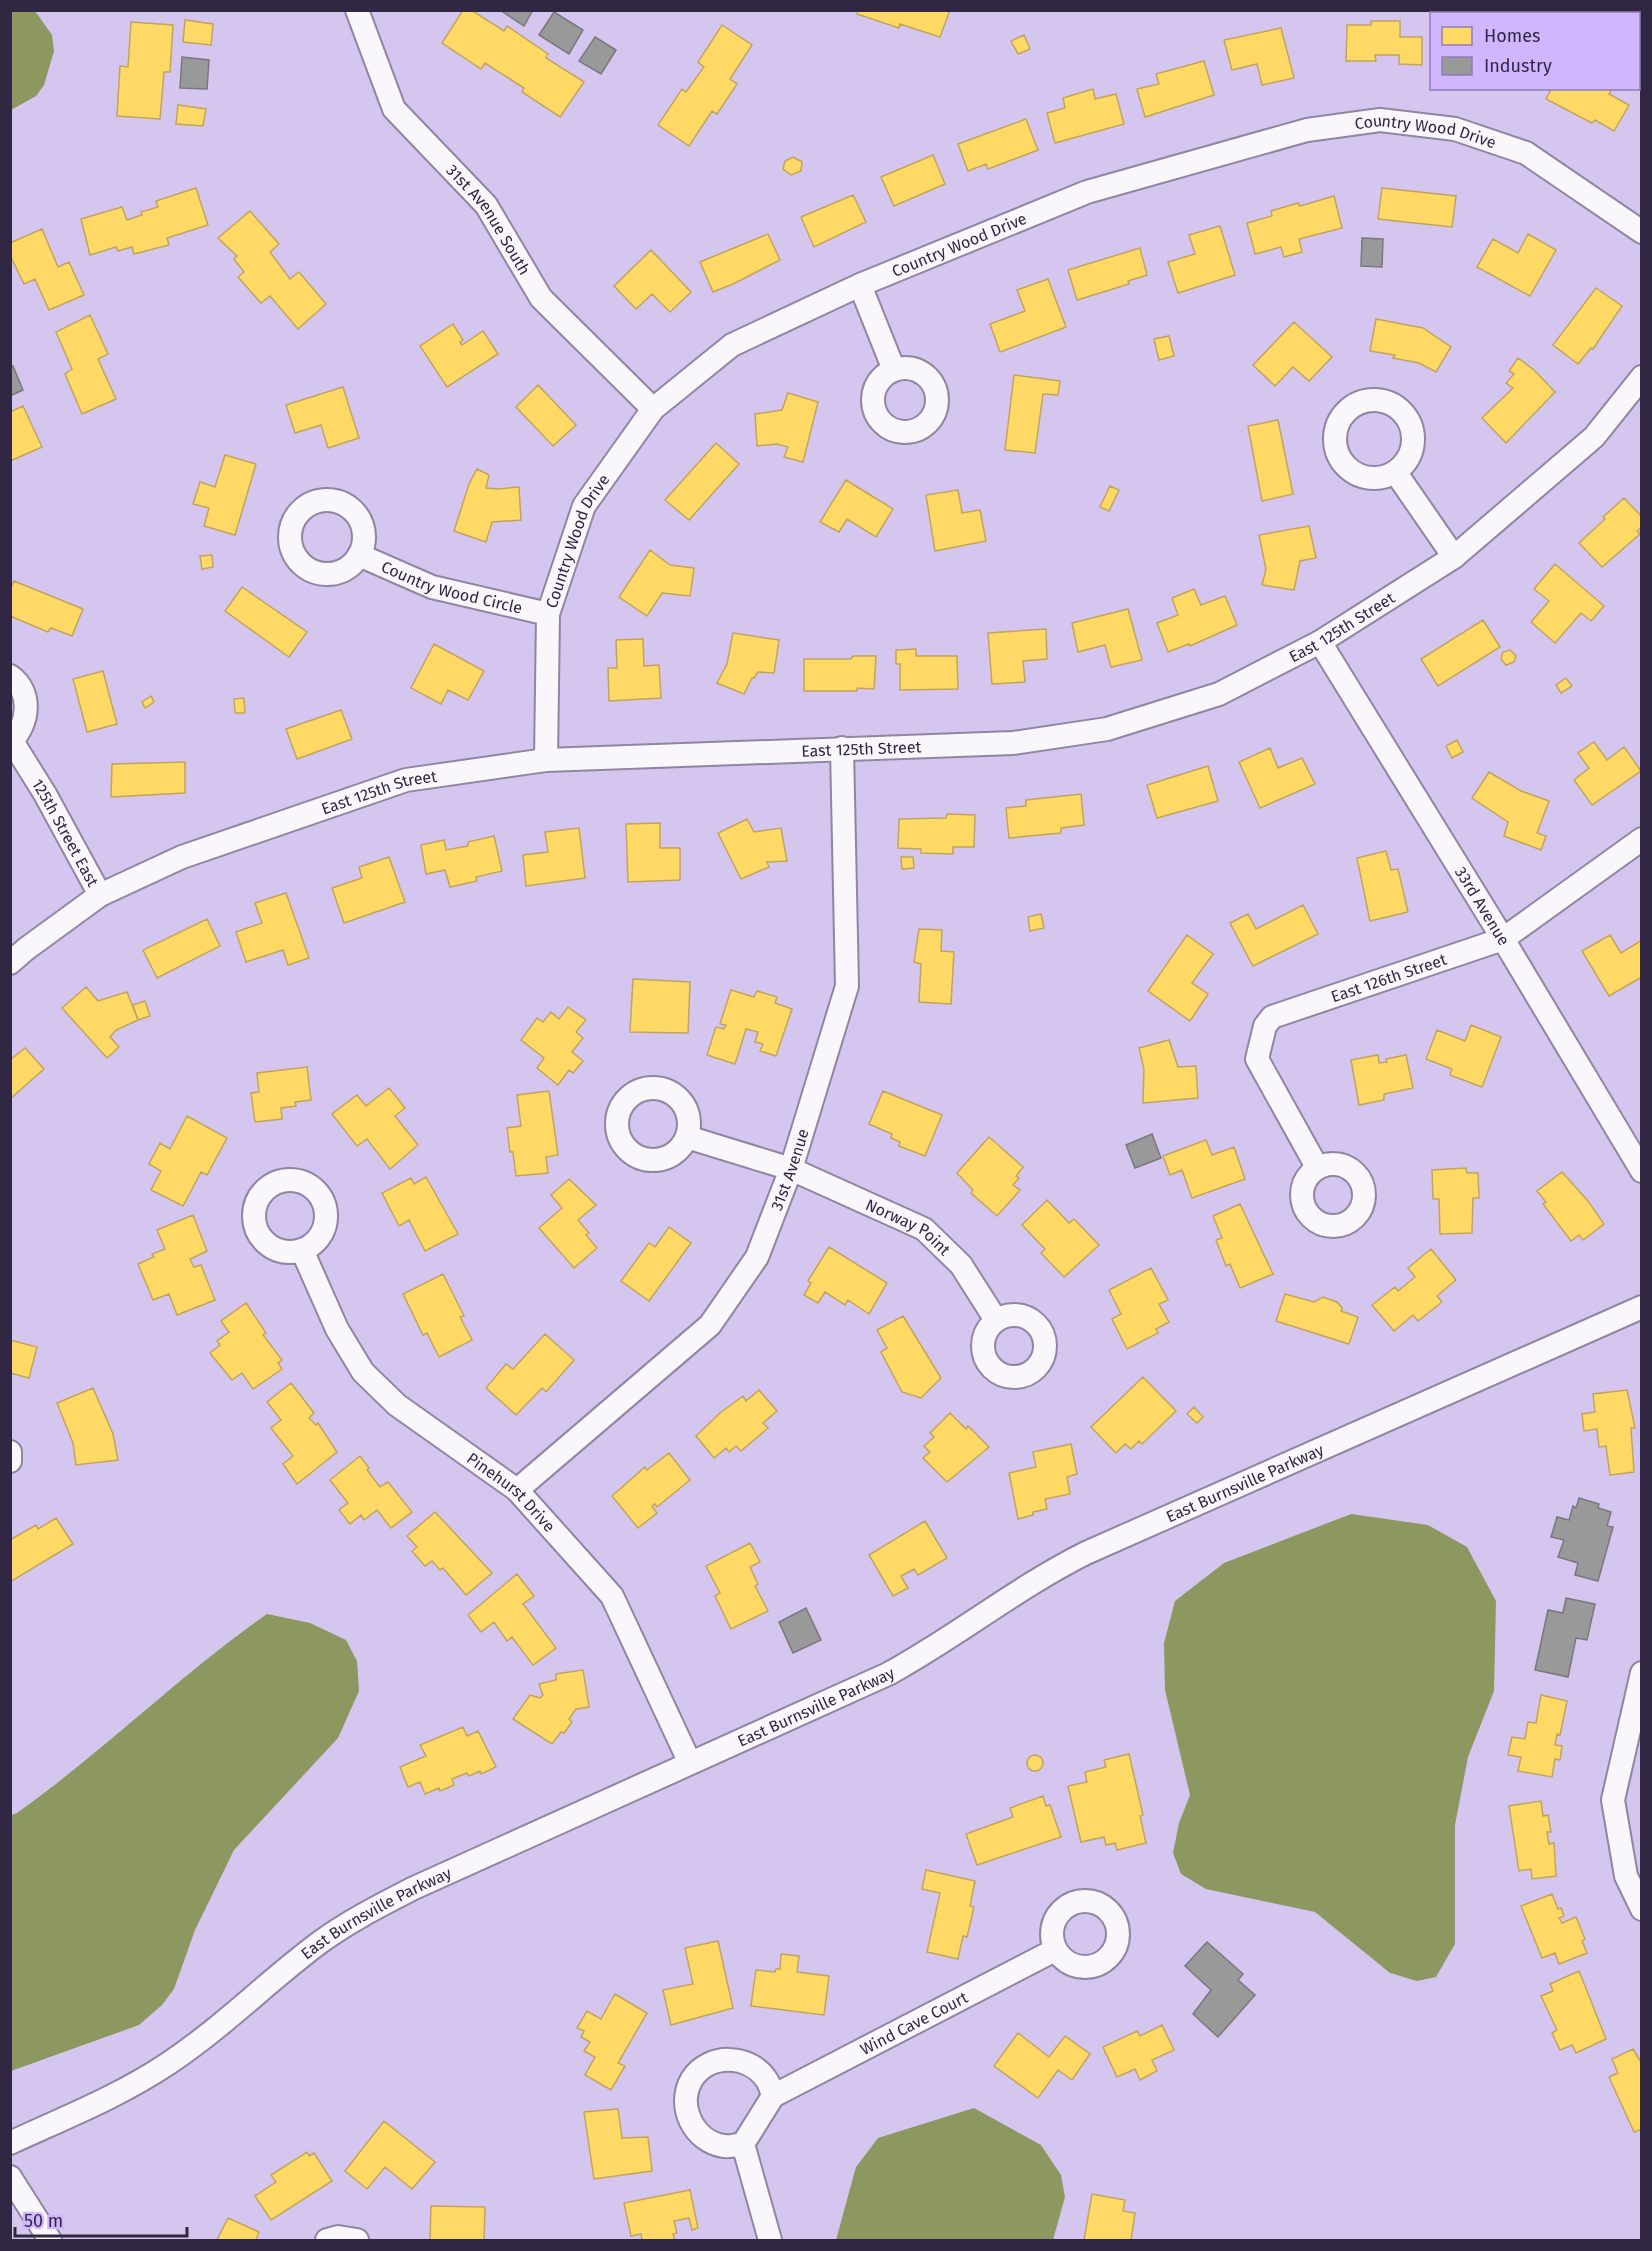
<svg xmlns="http://www.w3.org/2000/svg" width="1652" height="2251" viewBox="0 0 1652 2251" font-family="'Fira Sans',sans-serif">
	<rect width="100%" height="100%" fill="#d4c6ee"/>
	<path fill="#8d9861" d="M11,10l24,1 17,24 2,16 -10,34 -8,11 -25,14z
		M1351,1514l77,11 39,22 29,54 -2,90 -26,66 -13,68v119l-19,33 -19,4 -27,-8 -75,-61 -109,-23 -25,-15 -8,-21 6,-30 11,-28 -25,-105 -1,-47 11,-42 49,-38z
		M267,1614l43,9 36,17 11,21 2,30 -21,47 -104,112 -39,80 -21,59 -12,16 -23,20 -128,46v-256l6,-2c87,-62 163,-138 250,-199z
		M974,2108l67,37 20,30 4,22 -12,43h-217l20,-73 22,-29z"/>
	<path fill="#ffd966" stroke="#c2a45c" stroke-width="1.5" d="M463,10h8l33,21 3,-5 41,28 -2,4 38,24 -24,35 -38,-25 2,-4 -39,-25 -4,6 -39,-26z
		M859,10h91l-10,27 -40,-13 -1,4 -42,-14z
		M1451,10h19l8,4h-28z
		M185,20l28,4 -2,21 -28,-3z
		M1371,21h29v16h22v28l-23,-1v-9h-24l1,6h-30l1,-36h24z
		M131,22l42,3 -3,47h-6l-4,47 -43,-3 3,-50 8,1z
		M722,25l30,20 -22,34 7,5 -20,30 -5,-3 -23,35 -31,-21 24,-36 4,3 18,-25 -6,-5z
		M1281,28l13,50 -32,7 -5,-21 -25,6 -8,-30z
		M1024,35l6,14 -12,5 -7,-13z
		M1204,61l10,34 -69,22 -8,-28 22,-5 -3,-10z
		M1552,88h55l4,3 -2,3 20,11 -15,26 -19,-11 -3,3 -46,-24z
		M1093,89l2,10 21,-5 8,30 -69,19 -8,-30 18,-5 -2,-10z
		M178,105l28,4 -3,17 -27,-2z
		M1026,119l12,31 -50,19 -2,-5 -18,7 -10,-27z
		M933,155l12,29 -51,22 -13,-29z
		M793,157l9,5 -1,9 -10,4 -8,-6 2,-8z
		M196,188l12,37 -41,13 2,7 -35,9 -2,-7 -14,4 -2,-4 -26,8 -9,-36 41,-12 5,13 15,-5 -1,-3 17,-5 -2,-6z
		M1382,188l74,8 -4,31 -74,-8z
		M853,195l13,27 -52,25 -13,-30z
		M1334,196l8,32 -43,11 3,13 -18,5 -3,-10 -26,7 -8,-31 25,-7 -1,-5 27,-8 2,3z
		M250,211l29,33 -9,8 20,27 9,-7 27,32 -28,25 -28,-33 -9,7 -23,-26 6,-5 -10,-13 3,-3 -19,-18z
		M1220,226l15,49 -57,18 -10,-31 27,-8 -6,-19z
		M42,229l16,38 11,-5 15,33 -35,15 -14,-31 -11,5 -14,-29v-12z
		M768,234l12,26 -47,24 -20,8 -13,-30z
		M1528,234l28,16 -26,46 -53,-29 16,-28 25,14z
		M1140,248l7,27 -19,6 1,3 -52,16 -9,-30z
		M651,250l40,42 -21,20 -18,-18 -16,15 -22,-23z
		M1048,279l18,48 -66,25 -10,-28 35,-13 -8,-21z
		M1596,288l26,18 -29,43 -2,-1 -13,16 -25,-19z
		M90,315l18,39 -10,5 18,40 -34,15 -17,-40 7,-5 -16,-37z
		M1376,319l47,9 28,19 -15,25 -17,-9 -26,-5 2,-3 -25,-4z
		M1294,322l38,35 -23,24 -16,-14 -18,19 -22,-21z
		M453,324l10,16 -3,2 2,3 21,-14 15,23 -51,33 -27,-41z
		M1169,336l5,20 -15,4 -5,-21z
		M1518,358l16,12 21,22 -49,51 -24,-25 31,-30 -7,-5 8,-9 -5,-3z
		M1014,375l46,6 -2,14 -15,-1 -8,59 -30,-3z
		M538,385l38,40 -23,21 -37,-39z
		M343,387l16,51 -31,10 -7,-23 -26,8 -9,-28z
		M788,393l30,9 -15,60 -19,-5 4,-10 -11,-3 -20,2 -2,-32 27,-4z
		M23,406l19,41 -32,14v-49z
		M1278,420l15,74 -31,7 -14,-75z
		M716,443l23,21 -50,56 -24,-20z
		M225,455l31,9 -21,71 -31,-9 5,-18 -16,-4 7,-22 15,5z
		M477,469l12,6 -3,13 12,1 21,-2 2,33 -29,2 -6,20 -32,-11 15,-47z
		M846,480l47,29 -17,28 -29,-18 -8,13 -19,-10z
		M1110,486l9,4 -10,21 -9,-4z
		M958,490l4,23 18,-3 6,31 -51,10 -9,-56z
		M1624,498l18,19v10l-5,4 3,3 -38,33 -23,-24 26,-24 -2,-2z
		M1309,526l7,32 -16,3 -6,29 -32,-5 4,-16 -7,-34z
		M650,550l20,15 24,3 -4,28 -28,-3 -15,23 -28,-19z
		M212,555l1,12 -11,2 -2,-13z
		M1555,564l49,42 -13,15 -10,-8 -26,30 -24,-21 18,-21 -15,-12z
		M14,581l69,28 -11,27 -21,-8 -3,4 -38,-16v-26z
		M242,587l65,45 -18,25 -64,-46z
		M1194,589l7,16 24,-9 12,29 -47,21 -1,-2 -21,8 -11,-29 21,-8 -6,-17z
		M1128,609l14,51 -31,7 -6,-22 -27,7 -6,-29z
		M1483,620l17,27 -62,39 -17,-27z
		M1046,629l1,30 -24,2 2,21 -33,2 -4,-51z
		M733,633l46,7 -5,33 -16,-1 -4,6h-2l-8,16 -27,-11 10,-19z
		M643,639l1,27 15,-1 2,33 -52,3 -1,-33h9l-1,-28z
		M434,644l50,27 -16,29 -20,-10 -7,14 -30,-16z
		M916,649v7h41l1,33 -58,1v-26h-4v-14z
		M1510,650l6,6 -2,6 -8,3 -5,-6 2,-7z
		M853,656h23l-2,33 -17,-1v3h-53v-32h47z
		M103,671l14,53 -30,8 -14,-53z
		M1566,678l6,8 -11,7 -5,-8z
		M151,696l3,6 -9,6 -3,-6z
		M244,698l1,15h-10l-1,-14z
		M341,710l11,29 -55,20 -11,-30z
		M1457,740l6,12 -11,6 -6,-12z
		M1594,742l13,18 17,-13 17,24 -49,34 -18,-25 15,-12 -11,-15z
		M1270,748l8,20 24,-10 13,26 -55,24 -21,-46z
		M185,762v31l-74,4 1,-33z
		M1208,766l10,35 -61,17 -10,-33z
		M1489,772l32,19 28,10 -12,32 9,3 -5,14 -37,-14 4,-14 -36,-24z
		M1081,794l3,31 -23,3v5l-52,5 -3,-30 20,-2v-6z
		M947,814l28,1 -1,32h-21v7l-32,-1v-4l-23,-1 1,-29 47,-1z
		M747,819l7,13 27,-4 6,33 -20,1 2,5 -28,12 -23,-46z
		M660,823v25h20v32l-52,2 -2,-58z
		M579,828l6,50 -59,8 -3,-31 25,-3 -3,-20z
		M494,836l8,35 -26,6 1,4 -27,6 -5,-17 -19,4 -5,-29 23,-5 2,10 22,-4v-4z
		M1386,851l5,19 7,-1 10,43 -38,9 -13,-63z
		M389,857l16,45 -61,21 -12,-35 30,-10 -3,-11z
		M901,857h12l1,11 -12,1z
		M286,893l23,65 -21,7 -5,-15 -37,12 -10,-30 26,-9 -7,-20z
		M1303,905l15,29 -65,32 -23,-43 18,-9 8,15z
		M1041,914l3,14 -14,3 -2,-14z
		M207,919l13,27 -63,32 -14,-28z
		M919,929l23,1 -1,21 13,1 -3,52 -32,-2 2,-38 -7,-2z
		M1187,935l26,19 -21,29 16,11 -18,27 -42,-30z
		M1610,935l11,18 21,-13v37l-33,19 -27,-45z
		M633,979l57,3 -2,51 -58,-1z
		M86,987l12,14 29,-9 11,28 -22,10 -6,7 9,10 -12,11 -45,-50z
		M731,990l23,7 3,-6 20,6 -2,6 17,6 -16,47 -16,-5 3,-7 -8,-2 3,-10 -12,-3 -11,35 -28,-9 9,-28 8,2 2,-4 -6,-1z
		M145,1001l5,15 -12,4 -5,-15z
		M568,1007l18,13 -10,12 7,6 -11,14 11,9 -10,12 -4,-3 -11,15 -21,-17 7,-10 -23,-18 16,-22 6,4 8,-10 8,7z
		M1471,1025l30,12 -19,50 -32,-12 2,-6 -26,-10 11,-29 28,11z
		M1169,1040l9,27 18,-1 2,32 -55,5 1,-34 -5,-21z
		M25,1048l19,21 -34,30v-39z
		M1378,1055l1,8 8,-1 -1,-3 20,-4 7,33 -29,6v6l-25,5 -8,-45z
		M307,1067l4,33 -16,2 1,4 -15,2 1,11 -27,3 -4,-29 8,-1 -2,-19z
		M389,1088l16,20 -10,8 23,29 -28,24 -23,-30 -10,7 -25,-32 25,-19 9,11z
		M549,1091l9,64 -12,2 2,16 -32,3 -3,-24h-3l-3,-24 14,-2 -4,-31z
		M883,1091l59,24 -17,41 -26,-10 1,-4 -9,-4 1,-4 -23,-10z
		M187,1116l40,22 -20,37 -6,-3 -18,34 -32,-16 10,-19 -12,-7 11,-21 10,6z
		M989,1137l34,30 -7,9 3,2 -6,7 7,5 -23,26 -26,-23 2,-3 -16,-17z
		M1206,1140l6,15 22,-8 11,32 -53,19 -10,-28 -12,5 -7,-19z
		M1466,1168l1,5h11l1,25h-6l-1,35 -32,1 -1,-35h-6l-1,-29z
		M1562,1172l26,29 16,23 -21,16 -4,-5 -8,6 -28,-37 3,-2 -9,-11z
		M426,1177l32,57 -33,17 -16,-31 -10,6 -17,-33 29,-15 3,6z
		M569,1179l27,26 -18,15 11,13 -3,2 11,13 -23,20 -35,-40 23,-20 -11,-13z
		M1047,1200l22,23 5,-4 25,26 -35,32 -23,-24 4,-4 -23,-24z
		M1240,1204l33,70 -33,14 -10,-24 -4,2 -10,-26 6,-2 -9,-22z
		M193,1215l14,36 -17,8 4,8 7,-2 14,35 -38,15 -8,-21 -16,6 -15,-36 16,-7 -2,-3 13,-5 -8,-19z
		M669,1227l22,16 -42,58 -28,-20 28,-38 6,4z
		M829,1247l58,36 -18,31 -21,-14 -3,5 -20,-13 -7,11 -14,-8 7,-12 -3,-2z
		M1431,1249l25,31 -19,16 5,6 -24,19 -5,-6 -19,16 -22,-26 23,-18 3,4 17,-14 -7,-9z
		M1151,1268l17,32 -9,4 10,18 -13,7 2,4 -31,16 -15,-30 9,-5 -12,-24z
		M443,1274l21,42 -4,1 12,23 -33,17 -12,-24 -4,2 -20,-41z
		M1285,1294l29,8 9,-5 14,5 5,6 -1,3 17,6 -9,27 -73,-23z
		M246,1303l20,30 -3,2 19,25 -4,3 4,6 -29,20 -11,-16 -10,7 -22,-27 10,-8 -3,-4 12,-9 -8,-11z
		M903,1316l38,62 -20,20 -19,-6 -21,-40 6,-4 -10,-18z
		M545,1334l29,26 -28,32 -4,-4 -26,27 -30,-27 20,-24 7,5z
		M10,1340l27,7 -8,31 -19,-5z
		M1143,1377l33,34 -34,33 -3,-3 -8,8 -6,-5 -9,9 -25,-26z
		M291,1383l23,30 -5,5 7,7 2,-2 19,29 -40,32 -14,-20 10,-8 -22,-28 10,-8 -14,-18z
		M93,1388l20,46 5,26 -42,5 -3,-22 -16,-40z
		M759,1390l18,21 -14,12 5,5 -27,23 -5,-5 -7,6 -3,-4 -12,10 -18,-22 24,-23 23,-17 3,5z
		M1627,1390l8,38h-4l3,44 -24,3 -4,-29 -7,1 -2,-18 -13,2 -2,-17 13,-2 -2,-18z
		M1194,1407l9,10 -6,6 -10,-9z
		M950,1413l16,16 2,-3 21,21 -42,35 -24,-24 7,-6 -6,-6 10,-9 -4,-4z
		M1071,1444l6,30 -10,3 3,17 -25,5 2,10 -14,3v3l-15,4 -9,-46 27,-6 -3,-15z
		M669,1453l21,27 -33,27 -2,-3 -3,2 5,7 -19,15 -26,-32 33,-29 2,3z
		M360,1456l9,12 -2,2 13,17 8,-5 24,30 -21,16 -14,-18 -13,10 -3,-5 -11,9 -11,-14 9,-7 -18,-23z
		M435,1512l57,61 -26,22 -23,-27 -3,2 -8,-9 -7,5 -13,-15 5,-4 -10,-11z
		M56,1518l17,26 -63,38v-42l26,-15 2,4z
		M925,1521l22,37 -29,17 -4,-6 -13,7 7,12 -15,8 -24,-41z
		M750,1543l10,19 -10,5 8,17 -3,2 13,25 -37,18 -16,-33 5,-3 -14,-27z
		M517,1574l17,22 -11,8 33,44 -23,17 -21,-28 -5,4 -13,-19 -13,10 -13,-17z
		M583,1670l6,37 -13,2 -7,10 3,3 -8,11 -3,-1 -9,12 -39,-25 17,-24 10,3 3,-3 -4,-11 17,-4v-6z
		M1541,1695l26,6 -7,34 -3,-1 -2,11 7,1 -2,14 -5,-1 -3,18 -34,-6 3,-14 -13,-2 4,-18 13,2 3,-17 8,1z
		M463,1727l4,9 11,-5 18,36 -15,7 -1,-3 -11,5 -2,-3 -15,6 2,6 -14,6 -1,-3 -14,6 -5,-12 -12,5 -8,-20 26,-11 -6,-11z
		M1129,1754l14,61 -3,1 6,27 -29,7 -2,-7 -9,2 -2,-8 -23,5 -13,-56 19,-4 -2,-10 21,-5 -2,-7z
		M1027 1763a8 8 0 1 1 16 0a8 8 0 1 1-16 0Z
		M1043,1796l3,10 4,-1 11,32 -84,28 -11,-31 47,-17 -3,-9z
		M1541,1801l2,15 5,-1 3,17h-4l2,12 5,-1 2,33 -24,3 -1,-10 -12,2 -10,-65z
		M926,1870l49,11 -5,25 4,1 -7,30 -4,-1 -5,23 -31,-7 13,-59 -18,-4z
		M1552,1894l6,15 3,-1 3,8 -5,2 3,5 14,-6 9,22 -3,2 5,12 -28,11 -4,-11 -13,5 -21,-52z
		M718,1941l15,67 -62,17 -8,-35 30,-6 -8,-36z
		M781,1954l18,2 -2,16 32,4 -5,39 -73,-9 5,-36 19,2 1,-3h4z
		M1579,1971l27,68 -30,14 -4,-8 -12,5 -8,-17 5,-3 -16,-34 12,-5 -3,-7z
		M615,1994l32,19 -29,50 7,3 -14,24 -26,-15 10,-18 -11,-6 6,-9 -9,-5 3,-6 -7,-3 10,-17 14,8z
		M1162,2025l12,25 -22,10 5,11 -17,9 -5,-11 -18,8 -14,-30 34,-16 3,5z
		M1018,2033l31,24 16,-21 25,18 -18,26 -14,-10 -20,28 -44,-32z
		M1633,2049l9,15v65l-8,3 -25,-55 9,-4 -6,-14z
		M618,2109l4,29 26,-1 4,34 -58,8 -10,-67z
		M384,2121l51,41 -23,27 -27,-22 -18,22 -22,-18z
		M307,2152l2,4 5,-3 18,28 -61,39 -16,-24 21,-14 -5,-7z
		M690,2190l8,38 -6,2 -3,-12 -15,3 3,12 -4,1 2,6h-33l-1,-6 -10,2 -7,-33z
		M1092,2194l33,6 -2,11 12,2 -4,27h-47z
		M431,2206l54,1 -1,33h-54z
		M228,2218l31,14 -3,8h-39z"/>
	<path fill="#999" stroke="#7a777f" stroke-width="1.5" d="M500,10h33l-9,16z
		M554,12l29,18 -14,24 -30,-19z
		M595,37l21,13 -15,24 -22,-13z
		M182,57l27,3 -2,29 -27,-1z
		M1362,238l21,1 -1,28 -21,-1z
		M13,366l10,24 -13,6v-28z
		M1152,1134l9,24 -26,10 -9,-23z
		M1579,1498l20,6 -1,4 13,4 -4,14 6,1 -15,54 -23,-6 3,-12 -20,-6 6,-17 -13,-3 6,-20 12,3 4,-14 3,2z
		M1566,1598l29,6 -8,36 -11,-2 -8,39 -33,-7 13,-60 15,3z
		M806,1608l15,32 -28,13 -14,-31z
		M1207,1942l36,32 -5,6 17,15 -37,42 -25,-23 18,-24 -26,-24z"/>
	<g fill="none" stroke-linecap="round" stroke-linejoin="round">
		<g stroke="#9085a3" stroke-width="26">
			<g id="minor">
				<path id="s1" d="M357,10l37,99 92,96 55,93 112,111"/>
				<path d="M860,285l34,85"/>
				<circle cx="905" cy="400" r="32"/>
				<circle cx="1374" cy="439" r="39"/>
				<path d="M1396,473l58,84"/>
				<circle cx="327" cy="537" r="37"/>
				<path id="s2" d="M359,555l73,32 116,27"/>
				<path id="s3" d="M1320,642l183,297 139,232"/>
				<path d="M10,676c23,16 19,49 0,66"/>
				<path id="s4" d="M12,741l33,53 55,101"/>
				<path id="s5" d="M546,760l2,-146 36,-108 69,-97 79,-64 128,-60 227,-93 220,-62 73,-10 75,9 71,24 116,79"/>
				<path id="s6" d="M10,963l16,-14 74,-54 82,-38 224,-77 140,-20 467,-17 94,-14 112,-35 101,-52 134,-85 140,-120 48,-60"/>
				<circle cx="653" cy="1124" r="36"/>
				<path id="s7" d="M687,1137l104,32 133,60 37,36 35,55"/>
				<circle cx="1333" cy="1195" r="31"/>
				<path id="s8" d="M1317,1167l-60,-108 8,-33 7,-9 231,-78 139,-100"/>
				<circle cx="290" cy="1216" r="36"/>
				<path id="s9" d="M302,1250l35,79 26,43 34,33 120,85 95,106 78,167"/>
				<circle cx="1014" cy="1346" r="31"/>
				<path d="M10,1452v9"/>
				<path id="s10" d="M517,1490l193,-165 47,-68 34,-88 56,-183 -5,-238"/>
				<path d="M1642,1673l-29,127 13,76 16,33"/>
				<circle cx="1085" cy="1934" r="33"/>
				<path id="s11" d="M10,2143c54,-25 110,-47 159,-80 54,-36 99,-82 150,-120 30,-22 62,-38 95,-55l474,-214c68,-37 128,-86 198,-121l556,-246"/>
				<path d="M743,2144c-6,1 -13,3 -19,2 -30,-4 -48,-40 -32,-67 17,-26 57,-25 74,0 4,5 5,12 7,17"/>
				<path d="M10,2177l40,63"/>
				<path d="M327,2240l11,-3 19,3"/>
				<path id="s12" d="M770,2240l-27,-96 30,-48 282,-146"/>
			</g>
		</g>
		<use href="#minor" stroke="#f9f6fc" stroke-width="22"/>
	</g>
	<g text-anchor="middle" stroke-width="6" stroke-linejoin="round" paint-order="stroke">
		<g font-size="16" fill="#322743" stroke="#d0b6fe">
			<text dy="6" stroke="none"><textPath href="#s5" startOffset="1216">Country Wood Drive</textPath></text>
			<text dy="6" stroke="none"><textPath href="#s1" startOffset="252">31st Avenue South</textPath></text>
			<text dy="6" stroke="none"><textPath href="#s5" startOffset="729">Country Wood Drive</textPath></text>
			<text dy="6" stroke="none"><textPath href="#s5" startOffset="225">Country Wood Drive</textPath></text>
			<text dy="6" stroke="none"><textPath href="#s2" startOffset="99">Country Wood Circle</textPath></text>
			<text dy="6" stroke="none"><textPath href="#s6" startOffset="1401">East 125th Street</textPath></text>
			<text dy="6" stroke="none"><textPath href="#s6" startOffset="897">East 125th Street</textPath></text>
			<text dy="6" stroke="none"><textPath href="#s6" startOffset="411">East 125th Street</textPath></text>
			<text dy="6" stroke="none"><textPath href="#s4" startOffset="106">125th Street East</textPath></text>
			<text dy="6" stroke="none"><textPath href="#s3" startOffset="310">33rd Avenue</textPath></text>
			<text dy="6" stroke="none"><textPath href="#s8" startOffset="292">East 126th Street</textPath></text>
			<text dy="6" stroke="none"><textPath href="#s10" startOffset="430">31st Avenue</textPath></text>
			<text dy="6" stroke="none"><textPath href="#s7" startOffset="240">Norway Point</textPath></text>
			<text dy="6" stroke="none"><textPath href="#s11" startOffset="1406">East Burnsville Parkway</textPath></text>
			<text dy="6" stroke="none"><textPath href="#s9" startOffset="328">Pinehurst Drive</textPath></text>
			<text dy="6" stroke="none"><textPath href="#s11" startOffset="921">East Burnsville Parkway</textPath></text>
			<text dy="6" stroke="none"><textPath href="#s11" startOffset="435">East Burnsville Parkway</textPath></text>
			<text dy="6" stroke="none"><textPath href="#s12" startOffset="315">Wind Cave Court</textPath></text>
		</g>
	</g>
	<rect width="1652" height="2251" fill="none" stroke="#322743" stroke-width="24"/>
	<rect x="1430" y="12" width="210" height="78" fill="#d0b6fe" stroke="#917db3" stroke-width="1.5"/>
	<rect x="1442" y="27" width="30" height="18" fill="#ffd966" stroke="#917db3" stroke-width="1.5"/>
	<text x="1484" y="42" font-size="18" fill="#322743">Homes</text>
	<rect x="1442" y="57" width="30" height="18" fill="#999999" stroke="#917db3" stroke-width="1.5"/>
	<text x="1484" y="72" font-size="18" fill="#322743">Industry</text>
	<path d="M15 2227v9h172v-9" fill="none" stroke="#322743" stroke-width="3"/>
	<text x="24" y="2227" font-size="18" fill="#322743" stroke="#d0b6fe" stroke-width="4.5" paint-order="stroke">50 m</text>
</svg>
